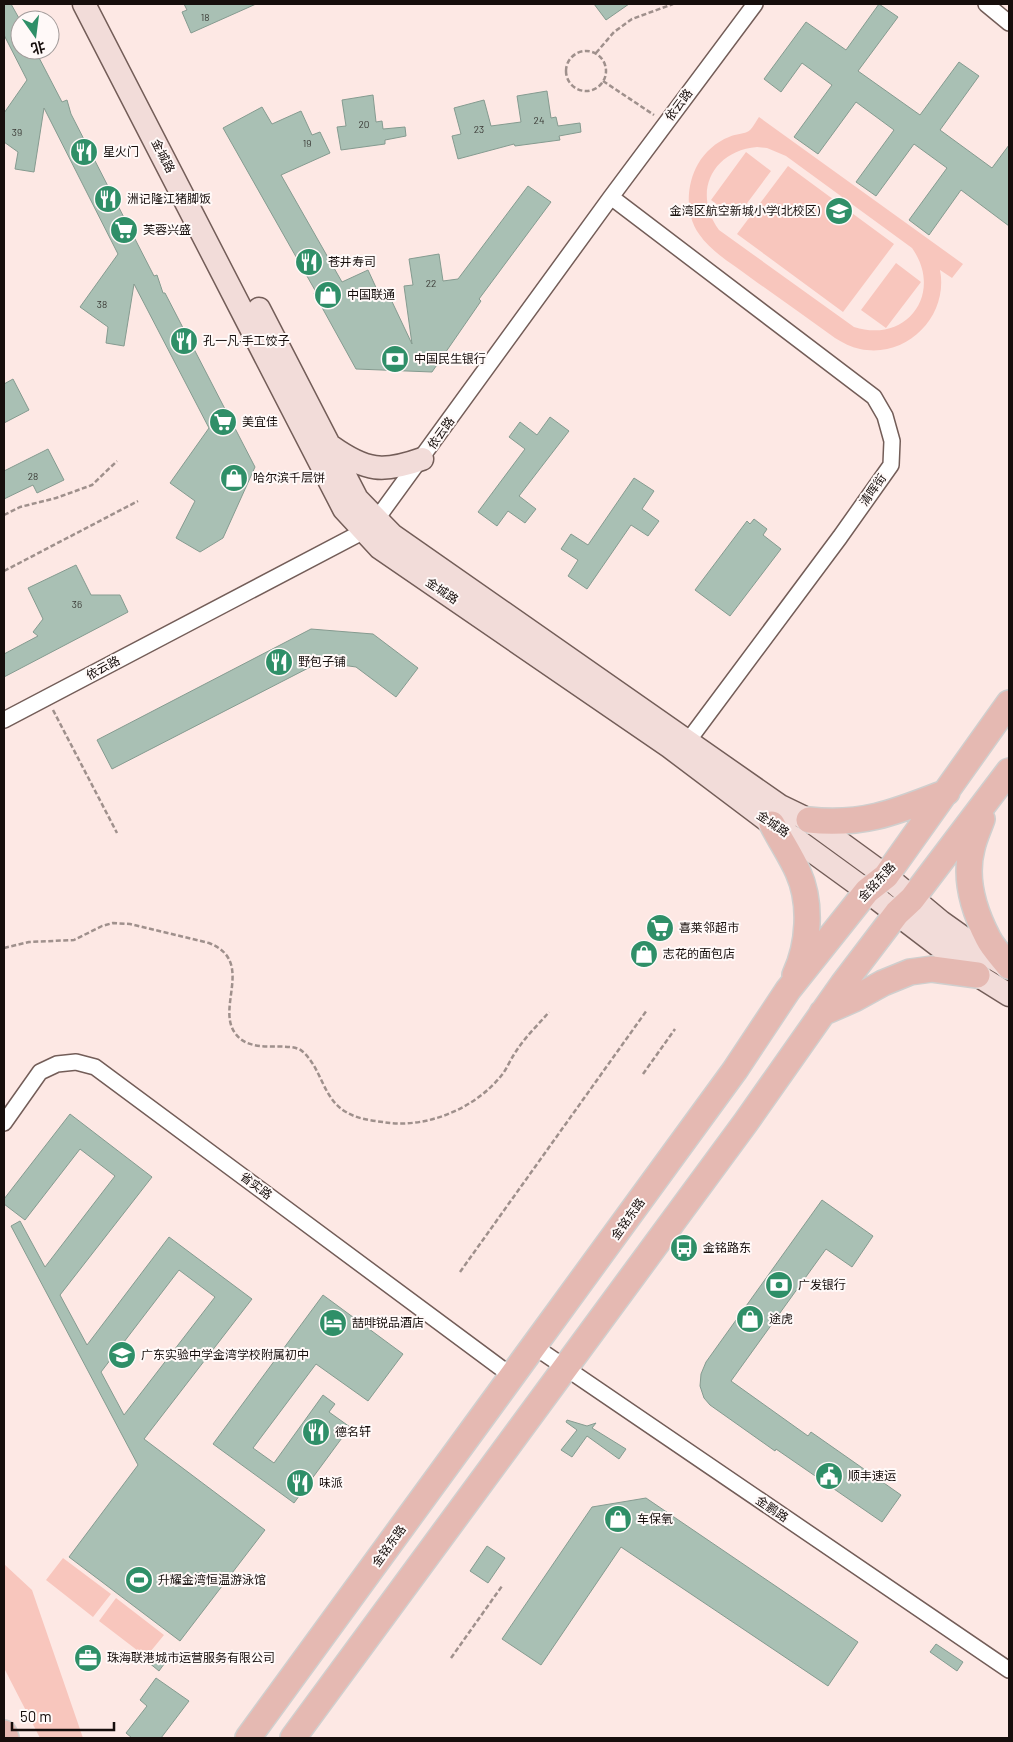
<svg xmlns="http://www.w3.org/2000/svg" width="1013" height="1742" viewBox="0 0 1013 1742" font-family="Barlow,'Noto Sans SC',sans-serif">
	<rect width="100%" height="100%" fill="#fde8e4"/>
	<path fill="#f8c6bd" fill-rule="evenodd" d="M759,117l204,147 -11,14 -12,-8c9,46 -33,89 -80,79 -9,-2 -17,-6 -25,-11 -28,-20 -56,-40 -84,-60 -18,-14 -39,-25 -52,-44 -14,-20 -13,-49 -1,-70 7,-12 18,-22 31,-27 6,-3 13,-3 18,-5 5,-2 9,-11 12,-15zM757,147l10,1 19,8 126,92c32,45 -5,96 -58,79l-135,-97c-27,-37 -7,-79 38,-83z
		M746,152l25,19 -35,47 -25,-18z
		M788,166l106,78 -51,68 -106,-78z
		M896,263l25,19 -35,46 -25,-18z
		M63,1558l48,36 -18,23 -47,-37z
		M4,1564l28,26 51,148h-43l-36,-70z
		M116,1598l48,37 -18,22 -47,-36z"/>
	<path fill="#a9c0b4" stroke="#859b90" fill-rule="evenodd" d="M4,4h7l9,16v30h15l27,52 5,-2 4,14 83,162 3,-1 6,18h2l90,174 -32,71 -23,14 -24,-14 19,-37 -25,-18 39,-55 -75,-144 -10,62 -18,-3 2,-16 -28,-20 38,-53 -74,-146 -10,64 -19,-3 3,-17 -14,-10v-29l23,-33 -23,-45z
		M184,4h72l-65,29 -9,-21 5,-2z
		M594,4h35l-23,16z
		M879,4l19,13 -40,54 62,44 39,-53 20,14 -39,54 52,38 17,-23v81l-48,-36 -32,45 -20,-15 38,-52 -33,-24 -38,52 -20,-14 38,-52 -38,-28 -38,52 -24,-17 38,-52 -30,-22 -21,29 -17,-13 42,-57 40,28z
		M547,91l4,27 5,-1 2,9 22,-3 1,9 -22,4 1,4 -45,6 -1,-2 -56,15 -6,-23 9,-2 -7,-26 30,-8 7,26 30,-4 -4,-26z
		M373,95l3,27 6,-1 1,8 22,-2 1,9 -21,4v4l-44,6 -4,-23 9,-1 -4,-26z
		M262,107l10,17 29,-13 11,24 8,-3 10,21 -49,22 61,107 26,-12 11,24 8,-3 25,53 -8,-58 9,-1 -4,-26 30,-5 4,27 15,-2 70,-93 23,16 -72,97 2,2 -49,71 -76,-3 -42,-76 2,-1 -93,-164z
		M13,379l16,31 -25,13v-39z
		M550,417l19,14 -50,65 17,13 -11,14 -17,-12 -11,15 -19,-14 47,-63 -16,-12 11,-15 17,13z
		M48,449l16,31 -27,13 -4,-8 -29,14v-28z
		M634,478l20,13 -12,18 17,12 -11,15 -17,-11 -44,64 -19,-13 10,-16 -17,-11 10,-15 17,11z
		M754,519l13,10 -4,6 18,14 -51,67 -35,-26 52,-69 3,3z
		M76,565l15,30h29l8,17 -124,65v-23l34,-18 -5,-4 10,-13 -15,-31z
		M311,629l62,5 45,34 -22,29 -40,-30 -36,-5 -208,107 -15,-29z
		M70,1114l82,63 -92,118 27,50 82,-108 83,62 -108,140 121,91 -85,111 -111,-84 69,-92 -127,-239 9,-5 25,46 70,-91 -35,-27 -55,71 -21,-16v-5zM179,1270l36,27 -91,118 -23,-43z
		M822,1200l51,36 -21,31 -26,-18 -95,132 77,55 3,-4 90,63 -19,27 -106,-73 -1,2 -65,-46 -6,-7 -4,-12 1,-12 5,-12z
		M323,1295l80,59 -35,47 -52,-37 -63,84 21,15 49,-68 12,9 -6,8 21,15 -56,76 -81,-59z
		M567,1420l20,6 9,-3 -4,5 34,21 -7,10 -32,-23 -15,21 -11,-7 16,-20 -11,-8z
		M646,1498l212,144 -30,44 -207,-139 -80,118 -39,-26 90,-132z
		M487,1546l18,12 -17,25 -18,-12z
		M936,1644l27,18 -6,9 -27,-19z
		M155,1652l12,8 -8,11 -11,-9z
		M156,1678l33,23 -28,37h-29l-6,-5 21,-27 -7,-6z"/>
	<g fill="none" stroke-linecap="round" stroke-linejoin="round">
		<g stroke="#735d58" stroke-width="18">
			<path id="street" d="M986,4l23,19
				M611,197l263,200 11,19 7,25 -1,24 -51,72 -152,204
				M4,720l360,-189 12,-11 235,-323 144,-193
				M4,1123l36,-51 17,-8 19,-2 19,5 418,310
				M535,1347l474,323"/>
		</g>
		<g stroke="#735d58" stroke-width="25">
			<path id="secondary" d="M84,4l260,505 36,39 290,199 102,77 22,14 73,53 110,84 32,20
				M259,309l98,190 35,36 388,271 29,14 77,56 55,46 45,32 20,12
				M332,447c34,24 51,26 90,12"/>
		</g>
		<g stroke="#d0cfce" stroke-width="28">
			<path id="primary" d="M982,819c-3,9 -8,19 -10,29 -8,30 2,63 16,90 5,10 14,19 21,28
				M809,820c55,6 89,-9 138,-28
				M772,824c8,16 19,32 26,48 14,31 11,73 -3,103
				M822,1013l32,-14 29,-16 27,-11 22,-3 45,6
				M4,1733l2,5
				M248,1738l487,-668 53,-80 79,-99 19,-15 123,-173
				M293,1738l453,-616 97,-138 54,-71 15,-14 97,-128"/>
		</g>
		<path stroke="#9f908c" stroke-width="2.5" stroke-dasharray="5 2.5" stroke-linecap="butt" d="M566 71a20 20 0 1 1 40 0a20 20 0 1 1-40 0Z
			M596,53l18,-21 18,-13 41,-15
			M603,81l51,34
			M4,515l16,-8 36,-9 36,-13 25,-24
			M4,571l134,-70
			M53,710l64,123
			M4,948l25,-6 45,-2 28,-14 11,-3 17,1 79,19c46,18 7,64 26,90 16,23 53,7 67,18 20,17 20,47 44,61 13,8 30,9 44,11 41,4 86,-16 111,-47 6,-7 9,-16 14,-23 9,-15 23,-28 34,-41
			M643,1074l32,-45
			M460,1272l187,-262
			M451,1658l51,-72"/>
		<use href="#street" stroke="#fff" stroke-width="15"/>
		<use href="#secondary" stroke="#f2dcd9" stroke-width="22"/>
		<use href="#primary" stroke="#e5b9b2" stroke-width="25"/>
	</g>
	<defs>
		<g id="restaurant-disc" transform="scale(1.4375)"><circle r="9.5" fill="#2f8f68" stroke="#fff9f8"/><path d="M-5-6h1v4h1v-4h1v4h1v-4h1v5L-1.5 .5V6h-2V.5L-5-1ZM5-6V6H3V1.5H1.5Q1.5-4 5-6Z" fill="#fff"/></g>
		<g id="school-disc" transform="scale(1.4375)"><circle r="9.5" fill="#2f8f68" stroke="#fff9f8"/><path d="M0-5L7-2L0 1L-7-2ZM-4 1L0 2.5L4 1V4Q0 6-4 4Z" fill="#fff"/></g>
		<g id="supermarket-disc" transform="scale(1.4375)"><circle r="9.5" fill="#2f8f68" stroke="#fff9f8"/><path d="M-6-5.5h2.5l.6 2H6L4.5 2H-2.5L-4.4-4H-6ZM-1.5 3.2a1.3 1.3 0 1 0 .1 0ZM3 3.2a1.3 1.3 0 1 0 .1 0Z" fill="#fff"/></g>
		<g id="shop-disc" transform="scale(1.4375)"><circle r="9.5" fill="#2f8f68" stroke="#fff9f8"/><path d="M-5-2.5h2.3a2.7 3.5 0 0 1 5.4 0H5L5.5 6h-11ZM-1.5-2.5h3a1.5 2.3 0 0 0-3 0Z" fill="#fff"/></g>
		<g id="bank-disc" transform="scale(1.4375)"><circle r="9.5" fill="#2f8f68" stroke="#fff9f8"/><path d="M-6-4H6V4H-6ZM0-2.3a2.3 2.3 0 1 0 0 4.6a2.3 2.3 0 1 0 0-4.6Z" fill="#fff"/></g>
		<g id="bus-disc" transform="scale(1.4375)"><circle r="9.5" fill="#2f8f68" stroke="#fff9f8"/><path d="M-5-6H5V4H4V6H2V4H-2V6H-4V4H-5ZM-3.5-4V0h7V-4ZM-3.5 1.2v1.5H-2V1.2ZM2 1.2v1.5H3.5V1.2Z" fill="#fff"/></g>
		<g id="hotel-disc" transform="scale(1.4375)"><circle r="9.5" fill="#2f8f68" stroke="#fff9f8"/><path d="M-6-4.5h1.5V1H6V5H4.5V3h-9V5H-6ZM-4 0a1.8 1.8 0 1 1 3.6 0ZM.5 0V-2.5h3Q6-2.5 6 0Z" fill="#fff"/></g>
		<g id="civic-disc" transform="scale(1.4375)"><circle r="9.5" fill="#2f8f68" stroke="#fff9f8"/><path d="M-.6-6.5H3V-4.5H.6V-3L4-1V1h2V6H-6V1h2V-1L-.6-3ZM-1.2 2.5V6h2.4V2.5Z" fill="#fff"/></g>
		<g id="stadium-disc" transform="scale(1.4375)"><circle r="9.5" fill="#2f8f68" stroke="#fff9f8"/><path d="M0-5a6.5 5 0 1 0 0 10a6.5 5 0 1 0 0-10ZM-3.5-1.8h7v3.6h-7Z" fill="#fff"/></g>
		<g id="office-disc" transform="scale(1.4375)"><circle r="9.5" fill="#2f8f68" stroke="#fff9f8"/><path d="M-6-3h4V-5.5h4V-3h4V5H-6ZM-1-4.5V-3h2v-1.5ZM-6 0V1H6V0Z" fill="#fff"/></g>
	</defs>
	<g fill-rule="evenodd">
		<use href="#restaurant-disc" x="84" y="152"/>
		<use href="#restaurant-disc" x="108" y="199"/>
		<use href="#school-disc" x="839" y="211"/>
		<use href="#supermarket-disc" x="124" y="230"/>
		<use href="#restaurant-disc" x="309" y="262"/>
		<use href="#shop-disc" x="328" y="295"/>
		<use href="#restaurant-disc" x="184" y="341"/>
		<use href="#bank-disc" x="395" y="359"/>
		<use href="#supermarket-disc" x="223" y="422"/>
		<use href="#shop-disc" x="234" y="478"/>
		<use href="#restaurant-disc" x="279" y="662"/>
		<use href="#supermarket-disc" x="660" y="928"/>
		<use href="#shop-disc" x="644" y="954"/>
		<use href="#bus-disc" x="684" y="1248"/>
		<use href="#bank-disc" x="779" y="1285"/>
		<use href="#shop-disc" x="750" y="1319"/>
		<use href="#hotel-disc" x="333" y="1323"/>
		<use href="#school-disc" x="122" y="1355"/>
		<use href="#restaurant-disc" x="316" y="1432"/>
		<use href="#civic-disc" x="829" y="1476"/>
		<use href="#restaurant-disc" x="300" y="1483"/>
		<use href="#shop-disc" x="618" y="1519"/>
		<use href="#stadium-disc" x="139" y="1580"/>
		<use href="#office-disc" x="88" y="1658"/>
	</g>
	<g text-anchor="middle" stroke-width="4" stroke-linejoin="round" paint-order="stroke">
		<g font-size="10" fill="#3b3a36">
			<text x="205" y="21">18</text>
			<text x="539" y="124">24</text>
			<text x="364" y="128">20</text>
			<text x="479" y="133">23</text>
			<text x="17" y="136">39</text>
			<text x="307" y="147">19</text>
			<text x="431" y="287">22</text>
			<text x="102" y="308">38</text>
			<text x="33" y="480">28</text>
			<text x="77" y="608">36</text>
		</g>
		<g font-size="12" fill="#160e0c" stroke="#fff9f8">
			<text transform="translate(679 105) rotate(-53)" y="4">依云路</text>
			<text transform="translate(163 156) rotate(63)" y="4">金城路</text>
			<text transform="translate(441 433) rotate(-54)" y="4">依云路</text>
			<text transform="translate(873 490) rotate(-55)" y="4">清晖街</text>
			<text transform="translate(442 591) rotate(34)" y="4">金城路</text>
			<text transform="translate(103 668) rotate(-28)" y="4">依云路</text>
			<text transform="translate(773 824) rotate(34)" y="4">金城路</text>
			<text transform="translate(877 882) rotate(-47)" y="4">金铭东路</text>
			<text transform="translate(256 1186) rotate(37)" y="4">省实路</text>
			<text transform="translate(628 1219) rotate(-54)" y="4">金铭东路</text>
			<text transform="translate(772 1509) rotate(34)" y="4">金鹏路</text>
			<text transform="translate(389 1546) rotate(-54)" y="4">金铭东路</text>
		</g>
		<g font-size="12" fill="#160e0c" stroke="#fff9f8" text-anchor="start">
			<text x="103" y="156">星火门</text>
			<text x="127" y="203">洲记隆江猪脚饭</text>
			<text x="820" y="215" text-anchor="end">金湾区航空新城小学(北校区)</text>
			<text x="143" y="234">芙蓉兴盛</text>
			<text x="328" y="266">苍井寿司</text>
			<text x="347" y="299">中国联通</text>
			<text x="203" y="345">孔一凡·手工饺子</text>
			<text x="414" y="363">中国民生银行</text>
			<text x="242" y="426">美宜佳</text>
			<text x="253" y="482">哈尔滨千层饼</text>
			<text x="298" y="666">野包子铺</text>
			<text x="679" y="932">喜莱邻超市</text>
			<text x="663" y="958">志花的面包店</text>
			<text x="703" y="1252">金铭路东</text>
			<text x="798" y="1289">广发银行</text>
			<text x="769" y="1323">途虎</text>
			<text x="352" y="1327">喆啡锐品酒店</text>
			<text x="141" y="1359">广东实验中学金湾学校附属初中</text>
			<text x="335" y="1436">德名轩</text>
			<text x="848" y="1480">顺丰速运</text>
			<text x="319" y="1487">味派</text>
			<text x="637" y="1523">车保氧</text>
			<text x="158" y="1584">升耀金湾恒温游泳馆</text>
			<text x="107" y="1662">珠海联港城市运营服务有限公司</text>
		</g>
	</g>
	<rect width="1013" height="1742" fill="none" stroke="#160e0c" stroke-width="10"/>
	<g transform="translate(35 35) rotate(166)"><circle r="24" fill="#fff9f8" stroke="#a29b9a"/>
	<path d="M0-4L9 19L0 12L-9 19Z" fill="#2f8f68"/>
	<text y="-8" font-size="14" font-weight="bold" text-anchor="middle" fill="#160e0c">北</text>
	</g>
	<path d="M12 1722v8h102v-8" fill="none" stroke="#160e0c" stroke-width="2.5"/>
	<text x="20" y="1722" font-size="15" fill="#160e0c" stroke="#fff9f8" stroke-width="4" paint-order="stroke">50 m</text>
</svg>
